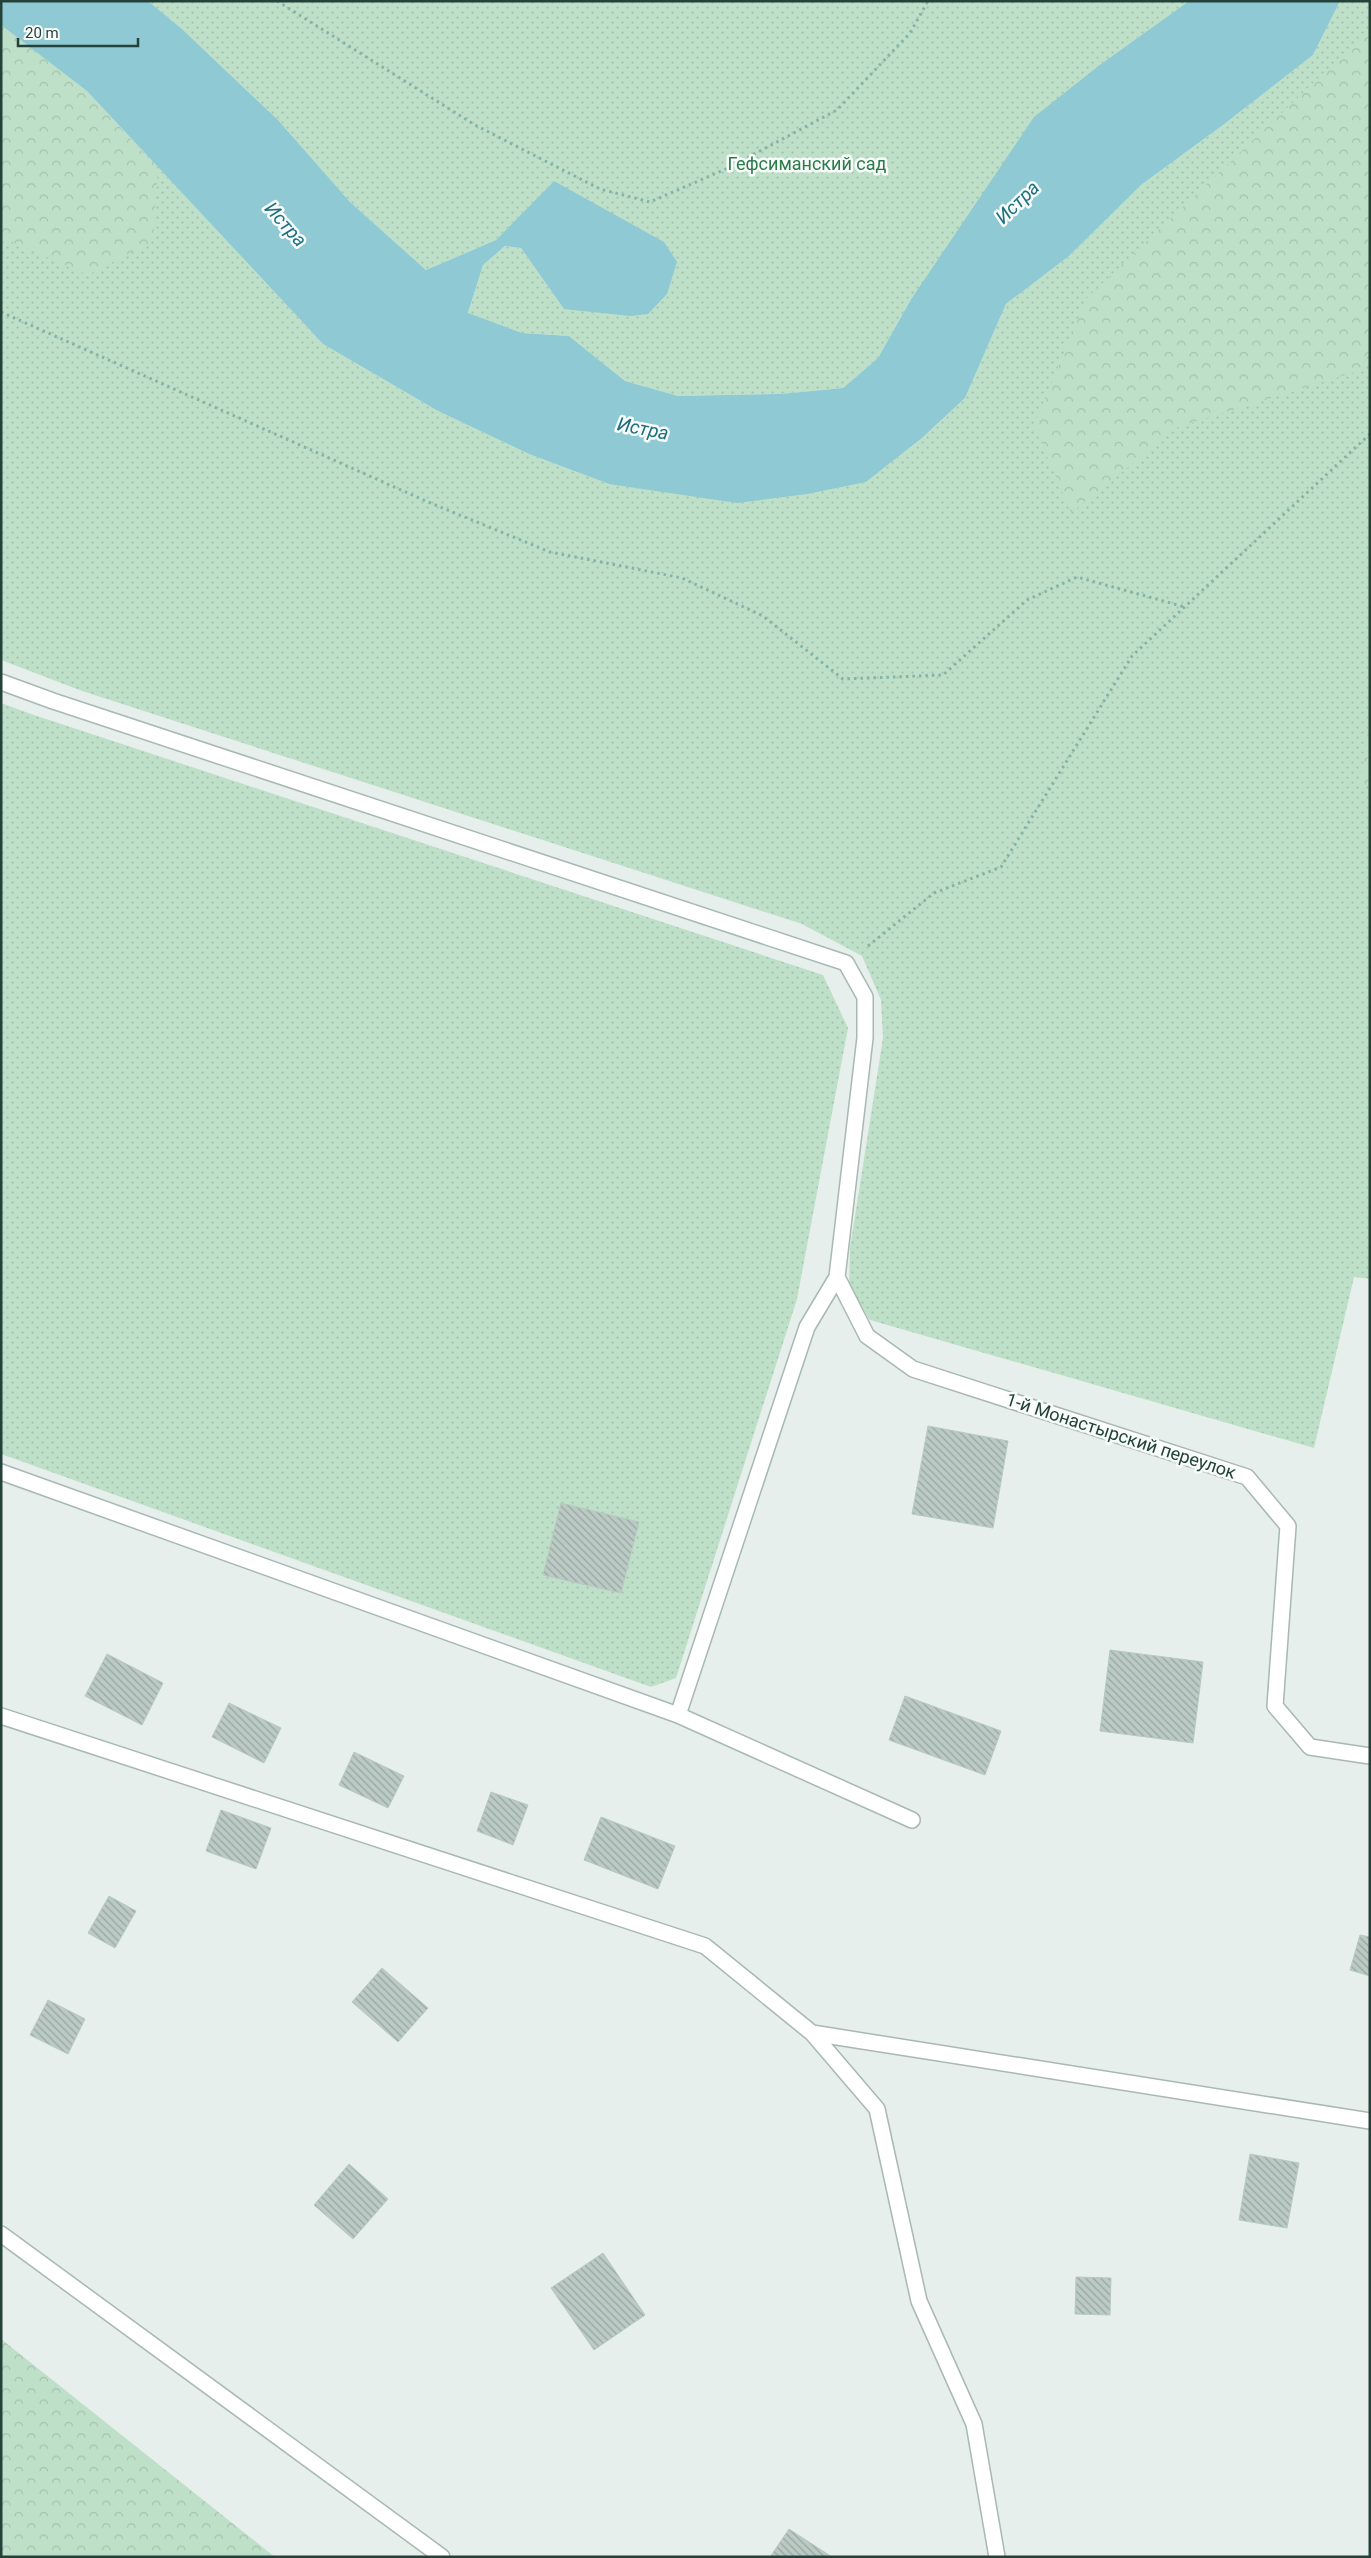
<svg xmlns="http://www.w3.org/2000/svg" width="1371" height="2558" viewBox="0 0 1371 2558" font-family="Roboto,sans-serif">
	<defs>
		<pattern id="grass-dots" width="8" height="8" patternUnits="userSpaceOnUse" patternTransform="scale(1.25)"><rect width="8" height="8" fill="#bfe0c8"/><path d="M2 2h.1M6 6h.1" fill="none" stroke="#a4c1ad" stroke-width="1.8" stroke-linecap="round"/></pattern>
		<pattern id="forest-crowns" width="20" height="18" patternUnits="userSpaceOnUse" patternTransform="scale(1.25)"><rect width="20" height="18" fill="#bfe0c8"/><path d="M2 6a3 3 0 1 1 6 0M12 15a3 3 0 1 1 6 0" fill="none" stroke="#a4c1ad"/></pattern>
		<pattern id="building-back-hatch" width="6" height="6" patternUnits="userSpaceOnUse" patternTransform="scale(1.25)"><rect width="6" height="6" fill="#bbcac4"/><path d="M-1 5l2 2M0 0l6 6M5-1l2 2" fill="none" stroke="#98a6a0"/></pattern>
	</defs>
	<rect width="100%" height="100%" fill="#e6efeb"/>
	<path fill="url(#grass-dots)" d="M148,1h1041l-88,63 -191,237 -32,57 -35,30 -63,6 -102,2 -53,-15 -56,-45 -47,-3 -54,-19 15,-49 22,-19 16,2 43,61 -10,-128 -58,59 -70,30 -76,-68 -72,-82 -96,-91z
		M1340,1h30v1278l-16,-2 -40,171 -444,-128 -21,-34 1,-38 33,-210 -2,-38 -19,-44 -60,-32 -720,-233 -81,-31v-635l86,66 236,253 115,67 91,43 80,30 257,-2 56,-44 43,-40 41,-94 63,-48 72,-71 82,-60 90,-70z
		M1,703l30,11 792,261 25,53 -51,271 -121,379 -25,9 -650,-233z"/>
	<path fill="url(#forest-crowns)" d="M1,25l86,66 71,78 -5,72 -65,34 -87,-38z
		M1370,29v324l-12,18 -180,56 -107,86 -37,-88 53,-127z
		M1370,721v61l-10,6 9,-66z
		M1,2339l274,218h-274z"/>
	<path fill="#8ec9d4" d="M1,1h147l34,28 96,91 72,82 76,68 70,-30 58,-59 110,61 13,20 -10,32 -19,20 -18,2 -66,-7 -43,-61 -16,-2 -22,19 -15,48 54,20 47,3 56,45 53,15 102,-2 63,-6 35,-30 32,-57 124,-184 67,-53 88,-63h151l-27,54 -90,70 -82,60 -72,71 -63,48 -41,94 -43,40 -56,44 -59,12 -70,9 -128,-19 -80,-30 -91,-43 -115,-67 -236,-253 -86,-66z"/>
	<path fill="url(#building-back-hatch)" stroke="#b8c9c2" d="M928,1426l80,15 -15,87 -81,-14z
		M561,1503l78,19 -18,71 -78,-18z
		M1110,1650l93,12 -10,81 -93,-12z
		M107,1654l56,29 -21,42 -57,-29z
		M905,1696l96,35 -16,44 -96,-35z
		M229,1703l52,25 -17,35 -52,-26z
		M354,1752l50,24 -16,32 -49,-23z
		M491,1792l37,13 -15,40 -36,-14z
		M221,1810l50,18 -15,41 -50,-18z
		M601,1817l74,29 -17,43 -74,-29z
		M109,1896l27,15 -21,37 -27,-15z
		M1360,1935l10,2v39l-20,-6z
		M382,1968l46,40 -30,34 -46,-40z
		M48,2000l37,19 -17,35 -38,-19z
		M1250,2154l49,9 -12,65 -48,-8z
		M349,2164l39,35 -35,40 -39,-34z
		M603,2253l42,62 -51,35 -43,-62z
		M1076,2277l35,1 -1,37 -35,-1z
		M789,2529l43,28h-62z"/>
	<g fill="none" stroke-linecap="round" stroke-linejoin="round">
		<g stroke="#a8b8b2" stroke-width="18">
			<path id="minor" d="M1,682l52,19 793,262 19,34v41l-28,239 -30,50 -129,388
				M837,1277l30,59 46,33 334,108 41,49 -13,180 35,41 60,9
				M1,1472l677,243 234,105
				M1,1716l704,230 107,87 558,88
				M812,2033l65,76 42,192 55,123 23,133
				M1,2234l441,323"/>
		</g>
		<path stroke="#86b3a5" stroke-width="3" stroke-dasharray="2.5 4" stroke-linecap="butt" d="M277,1l198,124 125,64 50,13 78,-34 109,-58 73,-77 18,-32
			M1,312l427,190 122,50 132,26 81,38 80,63 100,-4 84,-75 50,-23 108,30
			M868,946l66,-53 67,-26 131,-211 238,-222"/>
		<use href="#minor" stroke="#fff" stroke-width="15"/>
	</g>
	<g text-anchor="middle" stroke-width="5" stroke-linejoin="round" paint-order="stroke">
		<g font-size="18" fill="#2d7a4b" stroke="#f7fbf9">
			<text x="807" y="170">Гефсиманский сад</text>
		</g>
		<g font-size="18" fill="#24423a" stroke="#f7fbf9">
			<text transform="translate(1121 1436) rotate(18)" y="6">1-й Монастырский переулок</text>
		</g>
		<g font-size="19" font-style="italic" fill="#1c6f80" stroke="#f7fbf9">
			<text transform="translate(1017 202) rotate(-44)" y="7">Истра</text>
			<text transform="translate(286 224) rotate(48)" y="7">Истра</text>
			<text transform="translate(643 428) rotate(11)" y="7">Истра</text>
		</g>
	</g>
	<rect width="1371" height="2558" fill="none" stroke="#24423a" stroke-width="5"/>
	<path d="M18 38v8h120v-8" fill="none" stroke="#24423a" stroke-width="2.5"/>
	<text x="25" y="38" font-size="15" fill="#24423a" stroke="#f7fbf9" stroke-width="4" paint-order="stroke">20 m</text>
</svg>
